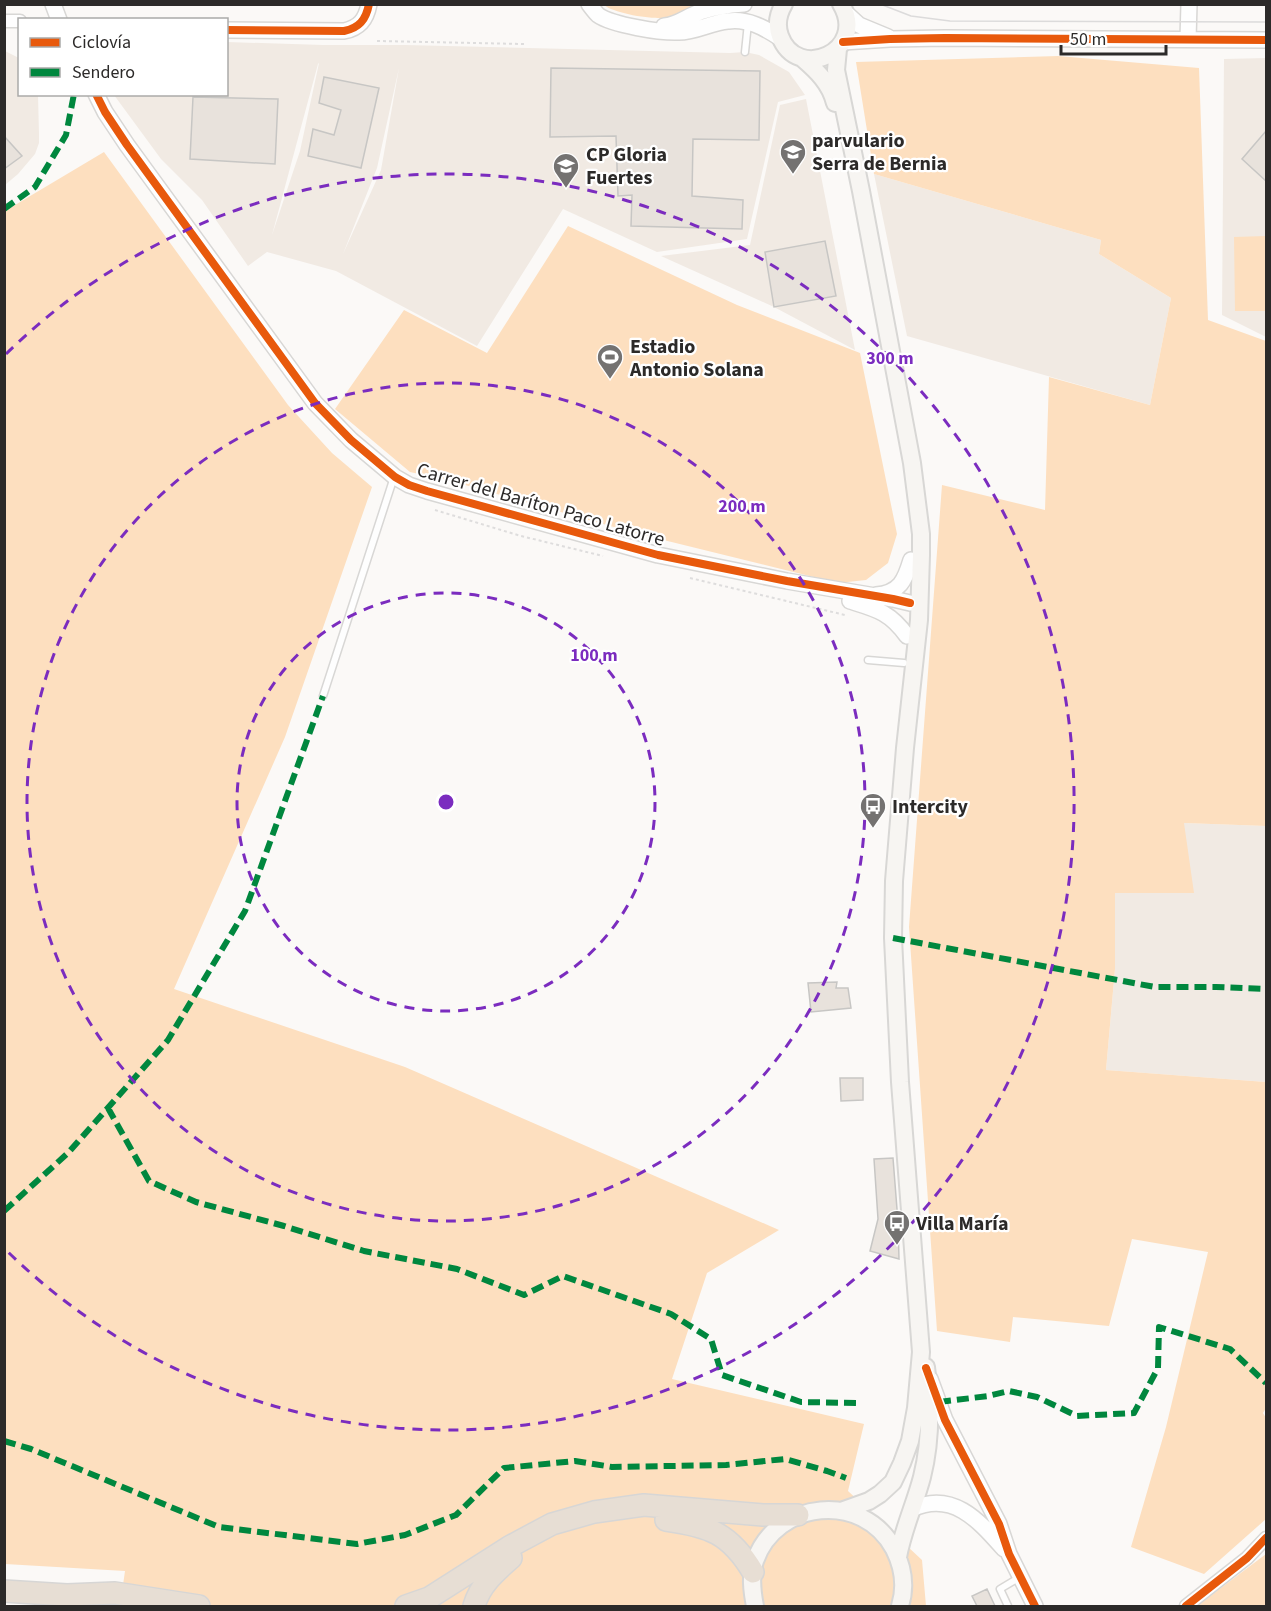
<svg xmlns="http://www.w3.org/2000/svg" width="1271" height="1611" viewBox="0 0 1271 1611" font-family="'Source Sans 3',sans-serif">
	<rect width="100%" height="100%" fill="#fbf9f7"/>
	<path fill="#f1eae3" fill-rule="evenodd" d="M227,42l96,3h82l325,8 15,-1 14,3 30,17 16,23 -27,7 -31,137 -90,13 -94,-43 -86,137 -141,-75 -69,-19 -19,14 -46,-66 -41,-41 -47,-64 112,-1zM319,63l-19,88 -28,84 46,-171zM399,68l-18,102 -38,84 34,-86z
		M5,51l14,7 1,36 18,1 1,39v9l-4,11 -17,20 -13,11z
		M1266,58v279l-44,-22 2,-256z
		M806,99l49,251 -81,-43 -113,-51 89,-11 30,-140z
		M874,174l227,66 -2,14 72,44 -21,107 -243,-69z
		M1184,823l82,3v256l-160,-12 9,-101v-77z"/>
	<path fill="#fddfbf" d="M604,5h90c-7,3 -14,10 -21,12 -15,4 -58,-3 -69,-12z
		M1058,56l141,12 9,252 58,21v485l-82,-3 10,70h-79v76l-9,101 160,12v326l-3,5 3,5v101l-62,55 -73,-27 35,-120 42,-175 -76,-13 -23,87 -96,-9 -3,25 -73,-11 -28,-404 33,-442 103,25 4,-133 101,28 21,-107 -72,-44 2,-14 -227,-66 -18,-112z
		M104,152l184,253 44,48 40,34 -87,250 -111,252 231,78 374,163 -72,43 -35,106 192,45 -16,67 74,69 4,46h-806l5,-35 -120,-7v-1353z
		M568,226l169,79 123,48 37,181 -9,29 -22,17 -28,3 -203,-50 -184,-52 -41,-9 -75,-63 69,-99 83,43z
		M1266,236v75h-31l-1,-74z
		M1266,1554v52h-69z"/>
	<path fill="#e8e2dc" stroke="#c7c6c4" stroke-width="1.5" d="M551,68l209,3 -1,69 -66,-1 -1,57 51,4 -1,29 -111,-3 1,-31 -14,1 -2,-60 -66,1z
		M324,77l55,11 -18,80 -53,-12 5,-27 21,6 7,-25 -22,-7z
		M193,97l85,2 -3,65 -85,-5z
		M1266,131v50l-24,-22z
		M4,136l18,20 -18,13z
		M825,241l11,55 -62,11 -9,-55z
		M837,982l-1,6h12l3,20 -40,4 -3,-29z
		M840,1078h23v22l-22,1z
		M893,1158l5,64 1,37 -29,-8 8,-32 -4,-60z
		M987,1589l8,17h-18l-5,-10z"/>
	<g fill="none" stroke-linecap="round" stroke-linejoin="round">
		<g stroke="#d8d7d5" stroke-width="9">
			<path id="service" d="M745,52l3,-29
				M868,660l36,3
				M323,696l71,-219
				M1008,1606l-8,-17 20,-12"/>
		</g>
		<g stroke="#d8d7d5" stroke-width="15">
			<path id="minor" d="M4,21h16
				M1186,1606l61,-48 19,-20"/>
		</g>
		<g stroke="#d8d7d5" stroke-width="18">
			<path id="tertiary" d="M53,4l6,16
				M589,4c3,4 6,8 9,11 14,10 63,18 81,17 17,0 33,-10 49,-11 19,-3 37,7 52,17
				M846,13l13,12 29,12
				M664,26c14,-1 23,-10 36,-14 14,-5 29,-7 44,-8
				M226,30l118,1c15,-3 22,-11 25,-27
				M1188,39l1,-35
				M843,42l47,-3 55,-1 321,2
				M96,94l9,18 22,33 188,258 36,37 44,37 14,8 18,6 231,64 129,26 106,18 17,4
				M876,595c24,-2 29,-15 35,-35
				M850,601c26,8 40,11 57,35
				M930,1379l15,41 54,104 10,30 26,52
				M912,1509c41,-19 67,12 92,40"/>
		</g>
		<g stroke="#d8d7d5" stroke-width="20">
			<path id="secondary" d="M784,4c-6,10 -8,21 -4,32 17,47 89,15 61,-32
				M838,49l-2,21 25,121 51,272 9,71v21l-2,65 -14,128 -11,133 -1,57 7,144 21,270 -5,56 -6,33 -8,22 -9,19 -13,12 -11,7 -28,10
				M802,58c15,13 28,25 33,45
				M898,1557c5,-28 17,-53 24,-80 9,-36 9,-73 4,-110
				M755,1606c-3,-15 -5,-30 0,-45 21,-61 108,-70 139,-12 9,18 12,38 6,57"/>
		</g>
		<g stroke="#d7d6d5" stroke-width="24">
			<path id="motorway" d="M666,1520c43,6 64,13 87,52
				M4,1591l63,4 48,-2 84,13
				M406,1606l23,-8 80,-51 43,-23 42,-12 50,-7 119,10h35
				M474,1606c6,-21 21,-34 37,-48"/>
		</g>
		<path stroke="#dedddd" stroke-width="2" stroke-dasharray="3 3" stroke-linecap="butt" d="M377,41l147,3
			M435,510l86,26 82,20
			M690,578l155,37"/>
		<use href="#service" stroke="#fefefe" stroke-width="6"/>
		<use href="#minor" stroke="#fefefe" stroke-width="12"/>
		<use href="#tertiary" stroke="#fefefe" stroke-width="15"/>
		<use href="#secondary" stroke="#f7f5f2" stroke-width="16"/>
		<use href="#motorway" stroke="#e7ded4" stroke-width="21"/>
		<path stroke="#dcdbdb" stroke-width="1.5" d="M880,4l31,12 39,5 316,1"/>
		<path stroke="#00873e" stroke-width="6" stroke-dasharray="12 6" stroke-linecap="butt" d="M4,209l31,-22 31,-52 8,-41
			M893,938l262,49h61l50,2
			M108,1108l41,73 47,21 88,24 80,25 93,18 67,26 39,-19 108,38 40,25 11,36 79,27 55,1
			M4,1211l64,-58 100,-113 77,-129 78,-215
			M939,1402l49,-6 21,-5 28,6 40,19 57,-3 24,-45 1,-41 71,22 36,34
			M4,1441l27,8 188,78 138,17 48,-9 51,-20 48,-47 71,-7 37,6 114,-2 59,-6 42,12 19,7"/>
		<g stroke="#fff" stroke-width="11">
			<path id="cycleway" d="M226,30l118,1c15,-3 22,-11 25,-27
				M843,42l47,-3 55,-1 321,2
				M96,94l9,18 22,33 188,258 36,37 44,37 14,8 18,6 231,64 129,26 106,18 17,4
				M926,1368l19,52 54,104 10,30 26,52
				M1186,1606l61,-48 19,-20"/>
		</g>
		<use href="#cycleway" stroke="#e8590c" stroke-width="8"/>
	</g>
	<g fill="none" stroke="#7b2cbf" stroke-width="3" stroke-dasharray="10 8">
		<circle cx="446" cy="802" r="209"/>
		<circle cx="446" cy="802" r="419"/>
		<path d="M6 354A628 628 0 1 1 6 1250"/>
	</g>
	<defs>
		<g id="school-pin" transform="scale(1.35)"><path d="M0 17L-7.5 6A9.5 9.5 0 1 1 7.5 6Z" fill="#747271" stroke="#fff"/><path d="M0-5L7-2L0 1L-7-2ZM-4 1L0 2.5L4 1V4Q0 6-4 4Z" fill="#fff"/></g>
		<g id="stadium-pin" transform="scale(1.35)"><path d="M0 17L-7.5 6A9.5 9.5 0 1 1 7.5 6Z" fill="#747271" stroke="#fff"/><path d="M0-5a6.5 5 0 1 0 0 10a6.5 5 0 1 0 0-10ZM-3.5-1.8h7v3.6h-7Z" fill="#fff"/></g>
		<g id="bus-pin" transform="scale(1.35)"><path d="M0 17L-7.5 6A9.5 9.5 0 1 1 7.5 6Z" fill="#747271" stroke="#fff"/><path d="M-5-6H5V4H4V6H2V4H-2V6H-4V4H-5ZM-3.5-4V0h7V-4ZM-3.5 1.2v1.5H-2V1.2ZM2 1.2v1.5H3.5V1.2Z" fill="#fff"/></g>
	</defs>
	<g fill-rule="evenodd">
		<use href="#school-pin" x="793" y="152"/>
		<use href="#school-pin" x="566" y="166"/>
		<use href="#stadium-pin" x="610" y="357"/>
		<use href="#bus-pin" x="873" y="806"/>
		<use href="#bus-pin" x="897" y="1223"/>
	</g>
	<g text-anchor="middle" stroke-width="4.5" stroke-linejoin="round" paint-order="stroke">
		<g font-size="20" font-weight="bold" fill="#2c2a29" stroke="#fff" text-anchor="start">
			<text x="812" y="147">parvulario<tspan x="812" dy="23">Serra de Bernia</tspan></text>
			<text x="586" y="161">CP Gloria<tspan x="586" dy="23">Fuertes</tspan></text>
			<text x="630" y="353">Estadio<tspan x="630" dy="23">Antonio Solana</tspan></text>
			<text x="892" y="813">Intercity</text>
			<text x="916" y="1230">Villa María</text>
		</g>
		<g font-size="20" fill="#2c2a29" stroke="#fff">
			<text transform="translate(541 504) rotate(16)" y="7">Carrer del Baríton Paco Latorre</text>
		</g>
	</g>
	<circle cx="446" cy="802" r="9" fill="#7b2cbf" stroke="#fff" stroke-width="3"/>
	<g font-size="18" text-anchor="middle" font-weight="bold" fill="#7b2cbf" stroke="#fff" stroke-width="4.5" stroke-linejoin="round" paint-order="stroke">
		<text x="890" y="364">300 m</text>
		<text x="742" y="512">200 m</text>
		<text x="594" y="661">100 m</text>
	</g>
	<rect width="1271" height="1611" fill="none" stroke="#2c2a29" stroke-width="12"/>
	<rect x="18" y="18" width="210" height="78" fill="#ffffff" stroke="#abaaa9" stroke-width="1.5"/>
	<rect x="30" y="38" width="30" height="9" fill="#e8590c" stroke="#abaaa9" stroke-width="1.5"/>
	<text x="72" y="48" font-size="18" fill="#2c2a29">Ciclovía</text>
	<rect x="30" y="68" width="30" height="9" fill="#00873e" stroke="#abaaa9" stroke-width="1.5"/>
	<text x="72" y="78" font-size="18" fill="#2c2a29">Sendero</text>
	<path d="M1061 45v9h105v-9" fill="none" stroke="#2c2a29" stroke-width="3"/>
	<text x="1070" y="45" font-size="18" fill="#2c2a29" stroke="#ffffff" stroke-width="4.5" paint-order="stroke">50 m</text>
</svg>
